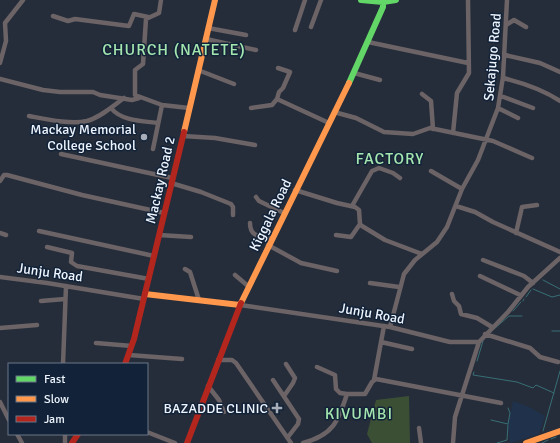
<svg xmlns="http://www.w3.org/2000/svg" width="560" height="443" viewBox="0 0 560 443" font-family="Signika,sans-serif">
	<rect width="100%" height="100%" fill="#252d3a"/>
	<path fill="#1f314b" d="M513,401l16,6 16,9 -6,18 -29,9 -2,-19z"/>
	<path fill="#3b4f34" d="M409,396l1,47h-38l-5,-9 9,-34z"/>
	<g fill="none" stroke-linecap="round" stroke-linejoin="round">
		<path stroke="#386f75" stroke-width="1" d="M543,280l17,9
			M533,289l19,8 8,-2
			M526,297l5,-7
			M523,301l1,-2
			M513,311l8,-9
			M494,329l15,-13h13
			M552,331h8
			M477,361l6,-20
			M474,372l-1,3 44,7 16,6 3,-3 18,8
			M491,420l17,4 2,-11 -2,-5
			M543,431l17,-60
			M551,439l5,-2
			M497,443l10,-3 1,-15
			M542,443l6,-3"/>
		<path stroke="#6b6365" stroke-width="4.5" d="M161,0l-2,13 -13,6 -3,45 -8,6v25l27,10 27,3
			M53,16l15,5 7,-2 54,7 5,-12 14,3
			M506,25l8,-5 12,7
			M311,27l10,-27
			M208,28l38,7
			M295,30l10,-30
			M206,39l50,11
			M368,42l100,21
			M505,55l35,8 20,9
			M0,63l6,-22 -1,-18 18,-23
			M198,70l36,14
			M354,73l26,7
			M503,78c20,5 39,11 57,23
			M0,79l43,11 17,2h33l7,3 32,5 7,-2
			M422,94l9,7 2,28
			M501,96l32,12
			M277,99l2,-7 4,-4 7,-16 -12,-4
			M111,108c10,13 32,13 47,15
			M251,108l21,-3 5,-6 52,24
			M498,108l20,10
			M334,112l22,6 28,14 29,2 17,-6 63,13 39,17
			M29,116c16,3 42,9 58,5 14,-4 26,-15 37,-23
			M453,133l4,-40 12,-20 -1,-73
			M183,136l32,2 40,7
			M153,149l9,-44
			M61,154l111,24
			M431,171l31,18
			M0,181l4,-6h3l75,20 82,18
			M171,183l30,9 30,12 2,3v8
			M295,190l42,13 18,4 4,3 1,14 2,2 23,14 37,14
			M256,197l3,4 25,12
			M352,206l20,-35 7,-3 14,5 7,5
			M456,206l19,6 18,10 67,30
			M250,223c0,14 10,13 21,16
			M39,231l115,25
			M0,233l6,2
			M516,233l6,-26 15,-2
			M159,235l32,2
			M336,235l15,2 9,-13
			M268,245l33,18 36,8
			M47,247l25,6 -1,9 6,4 72,13
			M483,260l41,16 9,7
			M185,269l5,3 9,28
			M235,275l13,11
			M480,276l40,19
			M0,277l47,6 97,16
			M370,283l29,4
			M452,294l2,7 5,5 2,8 16,4 15,9
			M41,301l24,-2
			M240,305l150,22 60,15h29l29,-30 20,-25 32,-29
			M384,326l-3,16 31,7
			M390,327l14,-53 11,-14 22,-18 10,-15 15,-38 16,-29 20,-52 5,-31 4,-77
			M0,328l37,-3
			M485,334l45,14 10,9 18,5
			M96,343l36,3
			M129,355l53,4
			M218,360h14l4,3 55,80
			M63,364l3,-78
			M317,367l18,8 1,14 4,4 7,1
			M273,380l26,39 -1,5 -10,13
			M374,380l7,-38
			M208,386l11,14 5,12
			M284,396l9,-13 2,-5 -9,-14
			M0,402l9,18
			M419,428l2,15
			M147,432l28,11
			M17,434l5,9
			M65,434v9
			M303,443c30,-8 35,-21 44,-49h18l7,-12 4,-3 125,24
			M453,443l2,-26 24,-75"/>
		<path stroke="#63d668" stroke-width="6" d="M361,0l22,2 13,-2
			M349,83l34,-76v-5"/>
		<path stroke="#ff974d" stroke-width="6" d="M184,132l31,-132
			M145,294l95,11
			M241,303l108,-220
			M526,443l34,-12"/>
		<path stroke="#b3261e" stroke-width="6" d="M125,364l9,-25 50,-207
			M72,443l6,-9
			M187,443l54,-140"/>
	</g>
	<g fill="#a7aeb9" stroke="#122238" stroke-width="1.5">
		<circle cx="144" cy="137" r="4"/>
		<path d="M275 402h4v4h4v4h-4v4h-4v-4h-4v-4h4z"/>
	</g>
	<g text-anchor="middle" stroke-width="3" stroke-linejoin="round" paint-order="stroke">
		<g font-size="14" fill="#edf4fd" stroke="#122238">
			<text transform="translate(492 57) rotate(-85)" y="5">Sekajugo Road</text>
			<text transform="translate(160 180) rotate(-77)" y="5">Mackay Road 2</text>
			<text transform="translate(270 215) rotate(-64)" y="5">Kiggala Road</text>
			<text transform="translate(50 272) rotate(8)" y="5">Junju Road</text>
			<text transform="translate(372 313) rotate(10)" y="5">Junju Road</text>
		</g>
		<g font-size="14" fill="#edf4fd" stroke="#122238" text-anchor="end">
			<text x="136" y="134">Mackay Memorial<tspan x="136" dy="16">College School</tspan></text>
			<text x="268" y="413">BAZADDE CLINIC</text>
		</g>
		<g font-size="16" letter-spacing="1" fill="#a5e6af" stroke="#122238">
			<text x="174" y="55">CHURCH (NATETE)</text>
			<text x="390" y="164">FACTORY</text>
			<text x="359" y="419">KIVUMBI</text>
		</g>
	</g>
	<rect x="8" y="363" width="140" height="72" fill="#122238" stroke="#6a7687"/>
	<rect x="16" y="376" width="20" height="6" fill="#63d668" stroke="#6a7687"/>
	<text x="44" y="383" font-size="12" fill="#edf4fd">Fast</text>
	<rect x="16" y="396" width="20" height="6" fill="#ff974d" stroke="#6a7687"/>
	<text x="44" y="403" font-size="12" fill="#edf4fd">Slow</text>
	<rect x="16" y="416" width="20" height="6" fill="#b3261e" stroke="#6a7687"/>
	<text x="44" y="423" font-size="12" fill="#edf4fd">Jam</text>
</svg>
